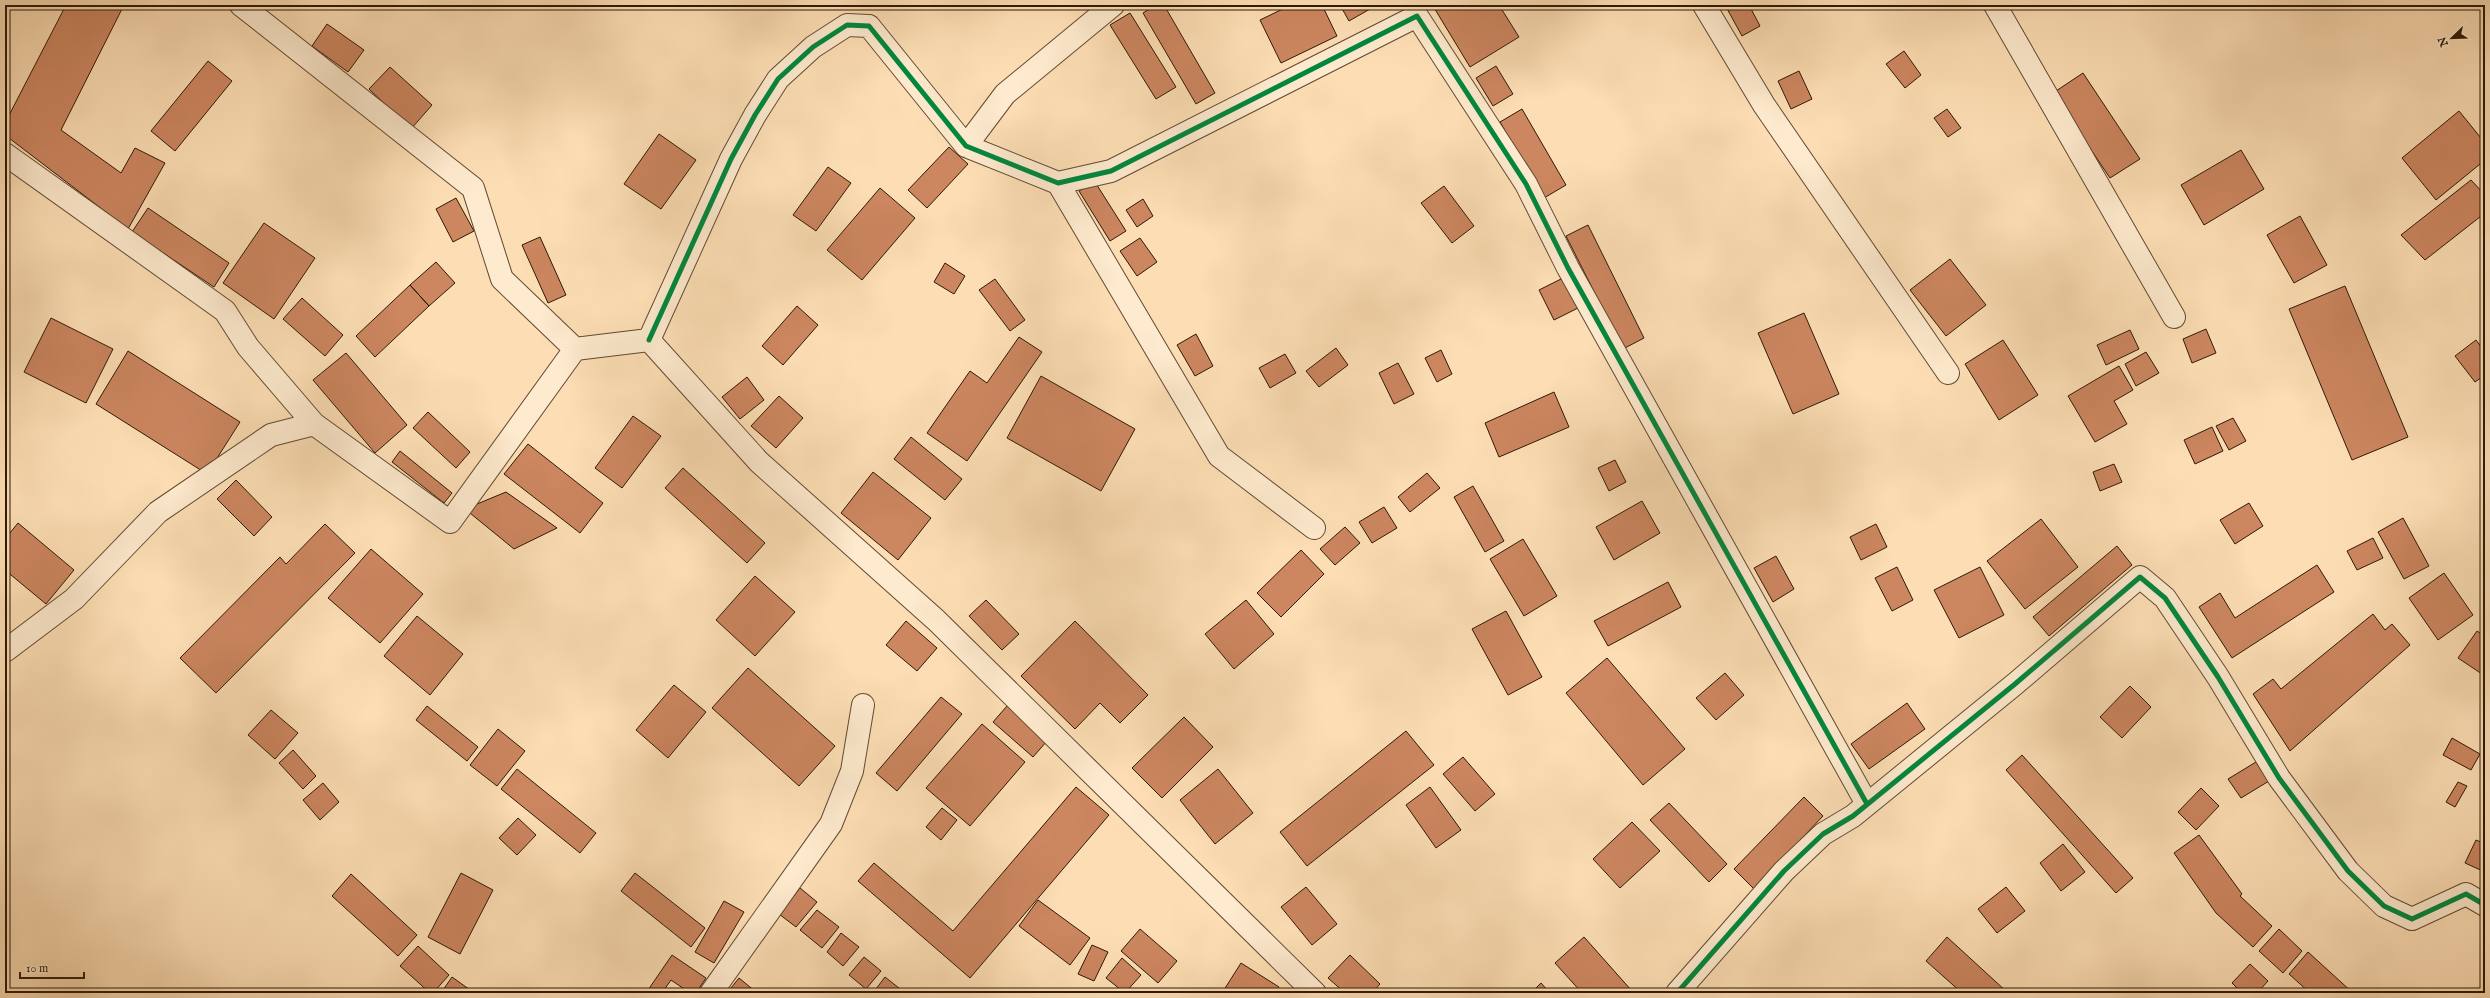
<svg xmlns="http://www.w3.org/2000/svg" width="2490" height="998" viewBox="0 0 2490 998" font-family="'IM FELL English',serif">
	<rect width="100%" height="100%" fill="#fddeb4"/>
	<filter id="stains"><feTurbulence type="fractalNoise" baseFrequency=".005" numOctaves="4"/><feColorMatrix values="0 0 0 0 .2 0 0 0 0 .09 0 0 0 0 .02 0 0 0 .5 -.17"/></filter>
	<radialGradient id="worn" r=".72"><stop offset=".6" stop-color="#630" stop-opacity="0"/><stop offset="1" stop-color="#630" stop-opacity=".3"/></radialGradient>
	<path fill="#cc8660" stroke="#2e1906" d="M66,5h58l-63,125 60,43 14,-25 30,15 -37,66 -123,-94v-12z
		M1156,5h8l51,88 -19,11 -53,-91z
		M1291,5h31l15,31 -56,27 -21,-43z
		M1340,5h37l-28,16z
		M1435,5h64l20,32 -49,30 -37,-61z
		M1725,5h24l11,21 -18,10z
		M1130,13l46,74 -20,12 -46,-74z
		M327,24l37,26 -16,22 -36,-26z
		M1904,51l17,24 -16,13 -19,-24z
		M208,61l24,20 -57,70 -24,-20z
		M1496,66l17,28 -20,12 -17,-28z
		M390,67l42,38 -21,24 -42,-40z
		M1799,71l13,28 -21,10 -13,-28z
		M2083,73l57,86 -30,19 -57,-85z
		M1522,109l44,76 -22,13 -44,-76z
		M1947,109l14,19 -13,9 -14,-19z
		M2459,111l26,32v17l-49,40 -34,-42z
		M659,134l37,26 -35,49 -37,-25z
		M949,147l19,17 -41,44 -19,-18z
		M2241,150l23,39 -60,36 -23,-40z
		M828,167l23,16 -35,48 -23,-16z
		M2471,180l14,15v18l-60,47 -24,-25z
		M1095,182l31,49 -16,10 -31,-50z
		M1444,186l30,40 -22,17 -31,-40z
		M880,188l35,30 -53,62 -35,-30z
		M456,198l18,33 -21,11 -17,-33z
		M1143,199l10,17 -16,11 -11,-17z
		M148,208l81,55 -15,24 -82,-55z
		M2300,216l27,49 -33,18 -27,-48z
		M264,223l51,35 -41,61 -51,-36z
		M1588,225l56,113 -21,11 -57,-113z
		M540,237l26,58 -18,8 -26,-58z
		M1140,238l17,24 -20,14 -17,-25z
		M1950,259l36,46 -40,31 -36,-46z
		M436,262l19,21 -26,23 -19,-21z
		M945,263l20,13 -11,18 -20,-12z
		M1563,278l15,30 -24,12 -15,-30z
		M995,279l30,41 -15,11 -31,-41z
		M410,285l19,21 -54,51 -19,-21z
		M2345,286l63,151 -56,23 -63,-151z
		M302,298l41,37 -18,21 -42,-37z
		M797,306l21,19 -35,40 -21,-19z
		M1804,313l35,81 -46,20 -35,-81z
		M51,318l62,31 -27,54 -62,-31z
		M2206,329l10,24 -24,10 -9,-24z
		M2130,330l9,19 -33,16 -9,-20z
		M1196,334l17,32 -18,10 -18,-31z
		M1019,337l23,15 -75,109 -40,-28 43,-62 17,12z
		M2003,340l35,55 -39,25 -34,-56z
		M2476,340l9,12v23l-10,7 -20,-26z
		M1336,348l12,17 -29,22 -13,-16z
		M1441,350l11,24 -15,8 -12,-24z
		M128,351l112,71 -33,52 -111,-70z
		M2146,352l13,21 -23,13 -11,-22z
		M346,353l61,72 -32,28 -62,-73z
		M1285,354l11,19 -26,15 -11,-20z
		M1398,363l16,31 -20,10 -15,-31z
		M2119,366l14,24 -19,11 13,23 -32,18 -27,-46z
		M1041,376l94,53 -34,62 -94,-53z
		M747,377l17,23 -24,19 -18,-22z
		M1554,392l15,35 -70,30 -14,-34z
		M779,396l24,22 -27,30 -25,-22z
		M428,412l42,40 -14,16 -43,-40z
		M633,416l28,20 -39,52 -27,-20z
		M2233,418l13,23 -17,9 -13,-24z
		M2212,427l11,24 -28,13 -11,-24z
		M911,437l51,42 -17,21 -51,-41z
		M528,444l75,59 -23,30 -76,-59z
		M400,451l52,42 -8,10 -52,-41z
		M1615,460l11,22 -17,9 -11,-23z
		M2114,464l8,18 -22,9 -7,-19z
		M683,468l82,75 -18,20 -82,-75z
		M873,472l58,46 -33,42 -57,-47z
		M1427,473l13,15 -30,24 -12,-15z
		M236,480l36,37 -18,19 -37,-37z
		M1473,486l31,55 -19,11 -31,-55z
		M506,492l51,36 -43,21 -49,-40z
		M1642,501l18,32 -46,27 -18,-33z
		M2249,503l14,23 -28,18 -15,-24z
		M1384,507l13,21 -25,15 -13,-21z
		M2403,518l26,48 -25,13 -26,-47z
		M2041,519l37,48 -53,42 -38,-48z
		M18,523l56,47 -28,34 -41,-34v-31z
		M325,524l30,29 -139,140 -36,-35 100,-101 6,7z
		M1876,524l11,23 -26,13 -11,-23z
		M1345,527l15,16 -25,22 -15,-16z
		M2373,538l10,20 -26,12 -10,-19z
		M1523,539l34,57 -33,20 -34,-57z
		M2117,546l15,19 -83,71 -16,-19z
		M371,549l52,45 -43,49 -52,-45z
		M1301,550l23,24 -43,43 -24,-24z
		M1776,556l18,33 -21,13 -19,-34z
		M2317,565l17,27 -102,66 -33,-51 21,-14 15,25z
		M1897,567l16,33 -21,11 -17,-33z
		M1980,567l24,48 -45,23 -25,-48z
		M2444,573l29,42 -35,25 -29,-42z
		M755,576l40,36 -40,44 -39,-36z
		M1668,582l13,25 -73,39 -14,-25z
		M986,600l33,34 -17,16 -33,-34z
		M1246,600l28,34 -40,35 -29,-35z
		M1506,611l36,66 -34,18 -36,-66z
		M2373,614l12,16 7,-6 18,21 -120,106 -37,-57 20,-15 8,10z
		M417,616l46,38 -33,41 -46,-39z
		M906,621l31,27 -20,23 -31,-26z
		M1075,621l73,74 -28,28 -20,-20 -25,26 -54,-53z
		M2477,631l8,5v40l-27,-18z
		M1607,658l78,91 -42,36 -77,-92z
		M748,668l87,78 -36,40 -87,-78z
		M1725,673l19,22 -28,25 -20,-22z
		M674,685l32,27 -38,46 -32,-28z
		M2130,686l21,21 -29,31 -22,-21z
		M941,697l21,17 -65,77 -21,-18z
		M1907,703l18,26 -56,40 -18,-25z
		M427,706l51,41 -11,14 -51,-41z
		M1007,706l40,35 -14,16 -40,-35z
		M271,710l27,23 -23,26 -27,-24z
		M1184,717l29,30 -51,51 -30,-30z
		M982,724l43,38 -55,64 -44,-38z
		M498,729l27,22 -28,35 -27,-21z
		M1406,731l28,34 -127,101 -27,-34z
		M2452,738l28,16 -9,16 -28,-15z
		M293,750l23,26 -13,13 -24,-26z
		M2022,755l111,123 -17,15 -110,-123z
		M1463,757l32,37 -20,17 -32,-37z
		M2256,762l13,19 -28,17 -13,-19z
		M517,769l79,64 -16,20 -79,-64z
		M1218,769l35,44 -38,31 -35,-44z
		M2458,782l9,4 -12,21 -9,-5z
		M323,783l16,19 -19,18 -17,-20z
		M1076,787l33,28 -139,163 -112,-97 16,-18 79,68z
		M1430,787l31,43 -25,18 -30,-43z
		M2201,788l18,18 -23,24 -18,-18z
		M1804,797l19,19 -69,73 -20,-20z
		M1669,803l58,61 -18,18 -59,-62z
		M942,808l15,12 -16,20 -15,-13z
		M518,818l18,17 -19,20 -18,-17z
		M1632,822l28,29 -40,37 -27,-29z
		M2199,835l43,59 -2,2 32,30 -19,21 -37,-34 -42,-60z
		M2476,840l9,4v28l-20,-9z
		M2063,844l22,28 -24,19 -21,-28z
		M461,873l32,17 -33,64 -32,-17z
		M635,873l70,55 -14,19 -70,-56z
		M351,874l66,61 -19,21 -66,-60z
		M1306,887l31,37 -25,21 -31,-38z
		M2006,887l19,24 -28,22 -19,-24z
		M800,888l17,14 -21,25 -17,-13z
		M1038,900l52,38 -20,27 -51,-39z
		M724,901l20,11 -30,51 -19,-11z
		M817,910l22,17 -17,21 -22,-18z
		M1140,929l37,32 -19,22 -37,-32z
		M2279,929l23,22 -19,22 -24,-22z
		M841,933l18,14 -16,19 -16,-14z
		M1584,937l48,54 -3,2h-47l-27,-30z
		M1947,937l60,55 -1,1h-44l-36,-32z
		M1092,945l16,7 -14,29 -16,-7z
		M418,946l31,29 -16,18h-3l-30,-27z
		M2308,952l45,41h-43l-21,-19z
		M672,955l34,23 -10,15h-6l-19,-13 -9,13h-16z
		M1350,955l30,29 -8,9h-27l-17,-15z
		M864,957l17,14 -15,18 -17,-14z
		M1122,958l19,17 -16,18 -19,-15z
		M1241,963l38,24 -4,6h-53z
		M2250,964l18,17 -11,12h-15l-10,-10z
		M452,977l14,10 9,6h-34z
		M885,977l19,15 -2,1h-29z
		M739,978l17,14 -1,1h-28z
		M1541,983l9,10h-19z"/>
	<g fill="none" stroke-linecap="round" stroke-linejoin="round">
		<g stroke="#624a32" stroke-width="24">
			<path id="street" d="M241,5l232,183 29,91 73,70
				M1704,5l60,100 184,268
				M1995,5l179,312
				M966,146l39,-52 108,-89
				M5,154l220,157 23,36 66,77
				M1058,183l161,273 95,72
				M649,340l82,-181 24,-44 23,-36 35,-32 34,-22 22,1 97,120 92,37 53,-12 306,-155 109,168 42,84 299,536
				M649,340l110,122 177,158 379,373
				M5,651l69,-52 84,-87 113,-77 43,-11 136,98 125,-173 74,-9
				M711,993l120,-169 21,-53 11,-66
				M1677,993l107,-122 39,-37 30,-18 162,-132 125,-107 25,21 53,79 61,101 69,93 36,35 28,13 54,-25 19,11"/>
		</g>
		<use href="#street" stroke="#feeace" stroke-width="22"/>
		<g stroke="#feeace" stroke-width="8">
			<path id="cycleway" d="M649,340l82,-181 24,-44 23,-36 35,-32 34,-22 22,1 97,120 92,37 53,-12 306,-155 109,168 42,84 299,536
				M1677,993l107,-122 39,-37 30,-18 162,-132 125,-107 25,21 53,79 61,101 69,93 36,35 28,13 54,-25 19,11"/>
		</g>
		<use href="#cycleway" stroke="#00873e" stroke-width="5"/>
	</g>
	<rect width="2490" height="998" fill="none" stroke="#fddeb4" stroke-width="20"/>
	<rect x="6" y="6" width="2478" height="986" fill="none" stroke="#2e1906" stroke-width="2"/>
	<rect x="10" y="10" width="2470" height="978" fill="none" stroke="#2e1906"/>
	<g transform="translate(2452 38) rotate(247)" stroke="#feeace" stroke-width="3" paint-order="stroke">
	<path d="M0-3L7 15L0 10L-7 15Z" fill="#2e1906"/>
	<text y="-6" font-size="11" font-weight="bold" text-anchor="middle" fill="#2e1906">N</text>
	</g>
	<path d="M20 972v6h64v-6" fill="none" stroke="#2e1906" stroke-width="2"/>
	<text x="26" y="972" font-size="12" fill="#2e1906" stroke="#feeace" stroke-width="3" paint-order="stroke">10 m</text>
	<rect width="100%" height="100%" filter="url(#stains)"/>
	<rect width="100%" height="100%" fill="url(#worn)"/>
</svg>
